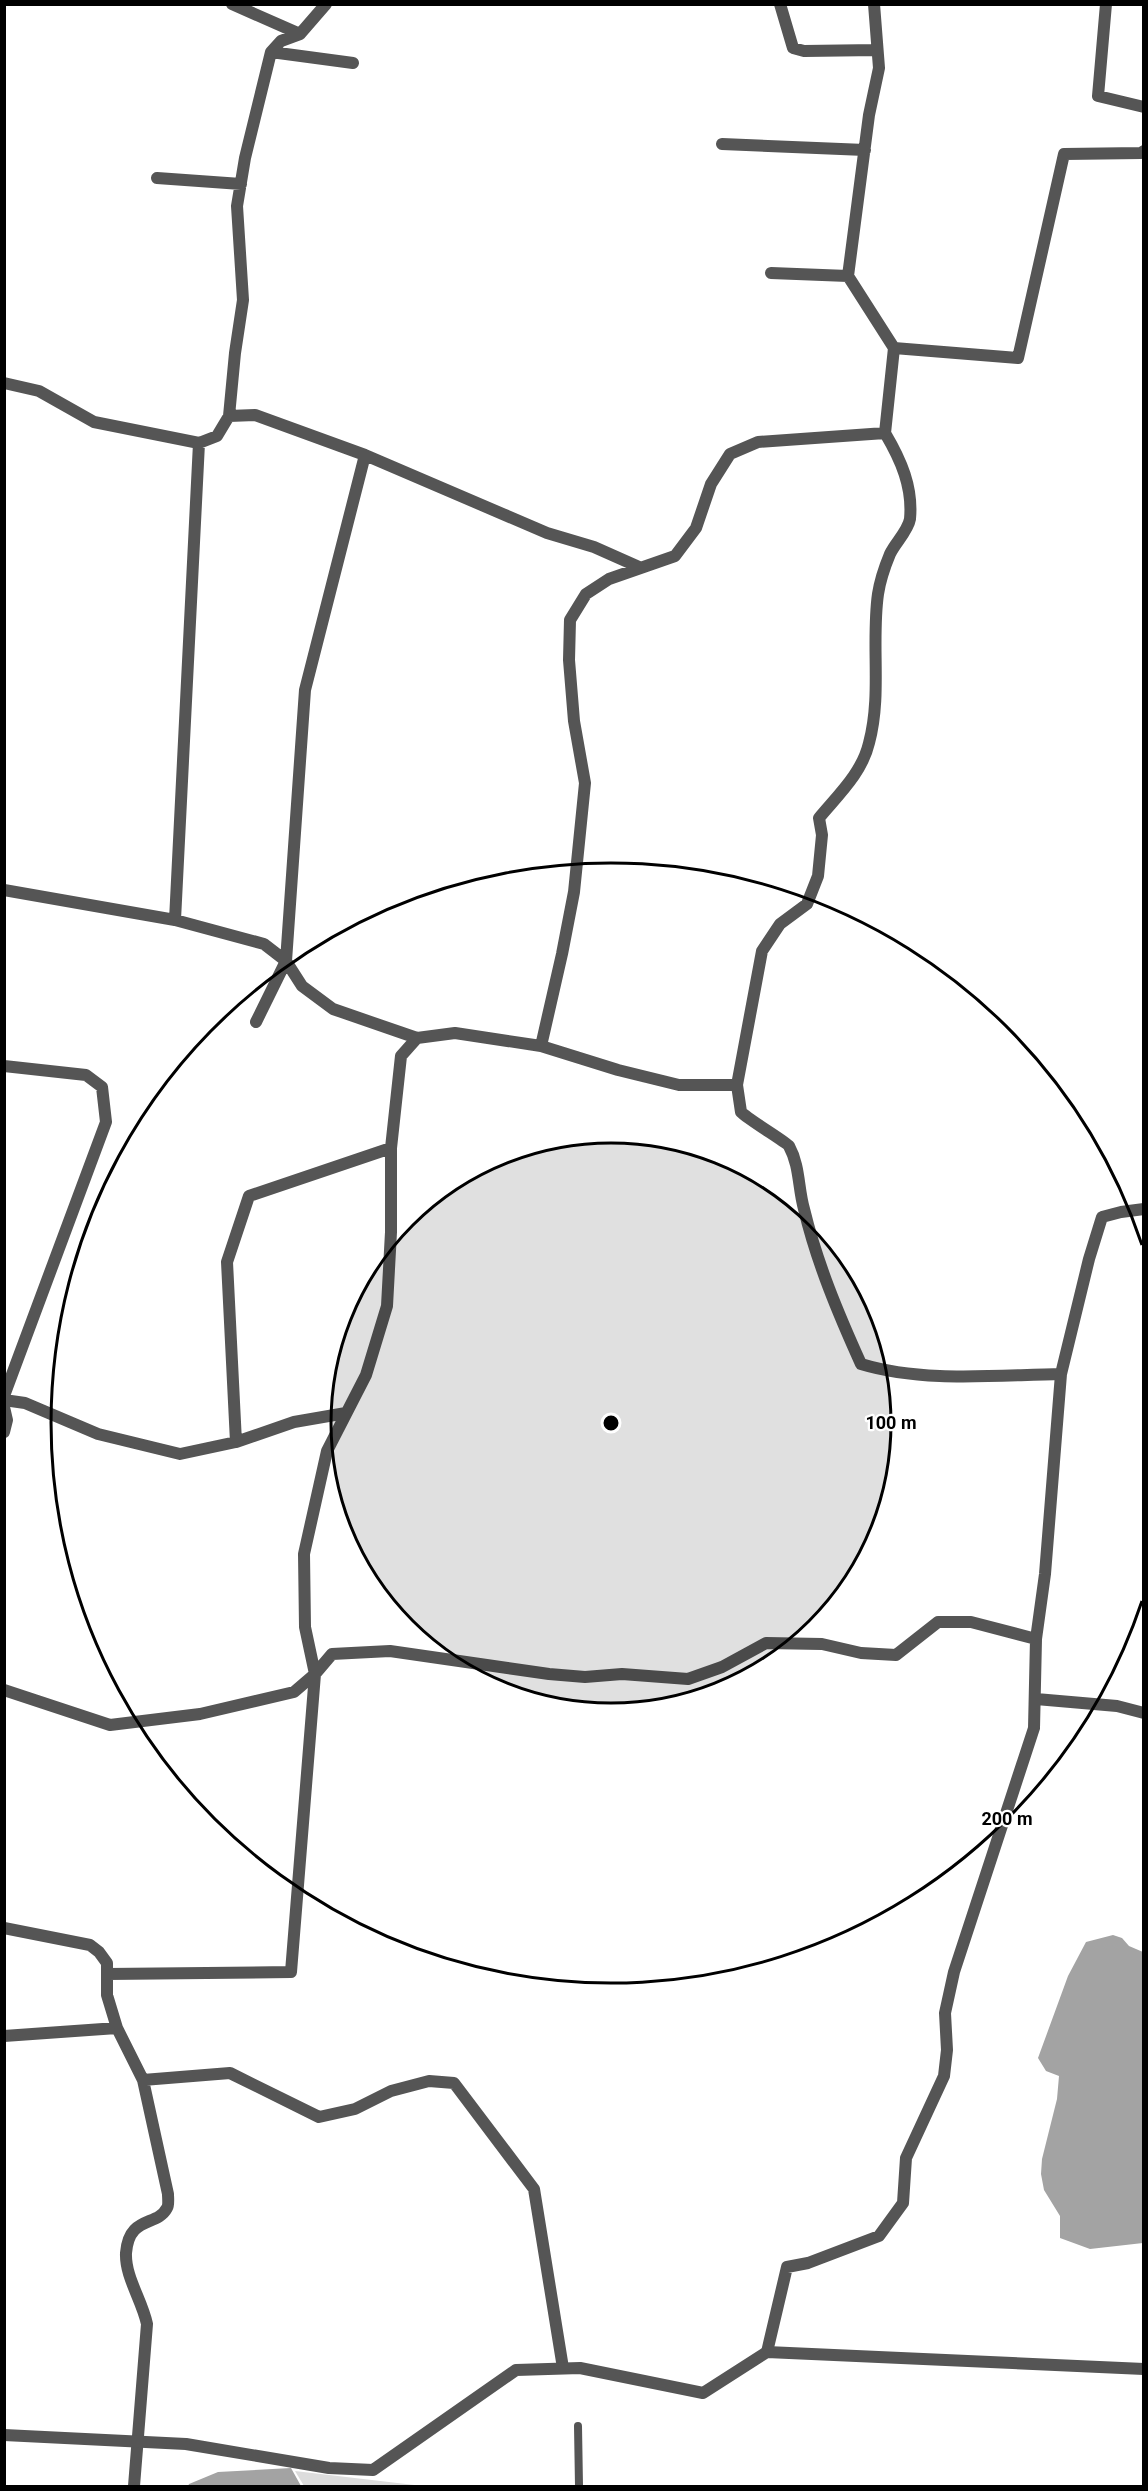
<svg xmlns="http://www.w3.org/2000/svg" width="1148" height="2491" viewBox="0 0 1148 2491" font-family="Roboto,sans-serif">
	<rect width="100%" height="100%" fill="#fff"/>
	<path fill="#dcdcdc" d="M295,2471l128,15h-119z"/>
	<path fill="#a3a3a3" d="M1113,1935l9,3 7,8 14,6v291l-53,6 -30,-11v-22l-16,-26 -3,-16 1,-15 15,-60 2,-23 -13,-5 -8,-13 30,-82 18,-34z
		M291,2468l10,18h-113l1,-2 29,-12z"/>
	<g fill="none" stroke-linecap="round" stroke-linejoin="round">
		<path stroke="#555" stroke-width="8" d="M578,2426l1,60"/>
		<path stroke="#555" stroke-width="12" d="M232,4l68,30
			M780,4l13,44 11,3 73,-1
			M874,4l5,64 -10,47 -21,161 46,72
			M1106,4l-8,92 46,11
			M271,52l82,11
			M722,144l143,6
			M157,178l84,6
			M771,273l77,3
			M4,383l35,8 55,31 105,21 18,-7 12,-20 6,-63 8,-53 -6,-94 8,-48 26,-106 10,-11 19,-7 26,-30
			M229,416l26,-1 110,40 182,78 47,14 45,20
			M885,433l9,-85 124,10 46,-204 77,-1 3,-2
			M4,890l171,30 89,24 22,17 16,25 31,23 84,29
			M175,920l24,-477
			M256,1022l30,-61 19,-271 60,-235
			M4,1066l82,9 16,12 4,35 -102,274
			M737,1085h-58l-61,-15 -77,-24 21,-92 12,-62 11,-109 -11,-62 -5,-61 1,-40 16,-26 23,-15 66,-23 21,-28 15,-44 19,-30 28,-12 127,-9c16,27 28,54 25,86 -2,12 -15,24 -20,35 -5,12 -10,27 -12,40 -7,49 4,101 -9,149 -7,30 -31,52 -50,75l3,17 -4,41 -11,28 -27,20 -18,27 -25,134 4,27c8,8 45,30 48,34 11,20 9,42 15,63 13,54 34,104 57,155 63,19 135,11 200,10l28,-115 13,-42 19,-5 23,-3
			M4,1400l21,3 73,31 82,20 56,-12
			M4,1407l3,13 -3,12
			M346,1413l-52,9 -58,20 -9,-180 22,-66 142,-48
			M1036,1639l9,-65 16,-200
			M4,1690l106,35 90,-11 94,-22 21,-18 -10,-47 -1,-73 23,-103 39,-76 21,-69 4,-74v-84l10,-92 16,-18 38,-5 86,13
			M1036,1699l81,7 27,7
			M4,1928l86,17 9,7 8,11v32l10,33 26,52 87,-7 89,44 36,-8 36,-18 38,-10 25,2 80,106 29,179
			M107,1974l184,-2 24,-298 17,-20 58,-3 159,23 36,3 37,-3 66,5 34,-12 44,-24 56,1 39,9 35,2 42,-33h33l65,17 -2,89 -80,244 -9,41 2,37 -3,26 -38,82 -3,45 -24,33 -71,27 -21,4 -20,85
			M4,2036l113,-8
			M134,2486l13,-162c-5,-24 -22,-47 -21,-71 3,-38 31,-26 41,-45 2,-3 1,-10 1,-14l-25,-114"/>
		<path stroke="#555" stroke-width="12" d="M4,2435l182,9 143,24 44,2 143,-100 64,-2 123,25 64,-41 377,17"/>
	</g>
	<circle cx="611" cy="1423" r="280" fill="#000" fill-opacity=".12"/>
	<g fill="none" stroke="#000" stroke-width="3">
		<circle cx="611" cy="1423" r="280"/>
		<path d="M1142 1601A560 560 0 1 1 1142 1245"/>
	</g>
	<circle cx="611" cy="1423" r="9" fill="#000" stroke="#fff" stroke-width="3"/>
	<g font-size="18" text-anchor="middle" font-weight="bold" fill="#000" stroke="#fff" stroke-width="4.5" stroke-linejoin="round" paint-order="stroke">
		<text x="891" y="1429">100 m</text>
		<text x="1007" y="1825">200 m</text>
	</g>
	<rect width="1148" height="2491" fill="none" stroke="#000000" stroke-width="12"/>
</svg>
